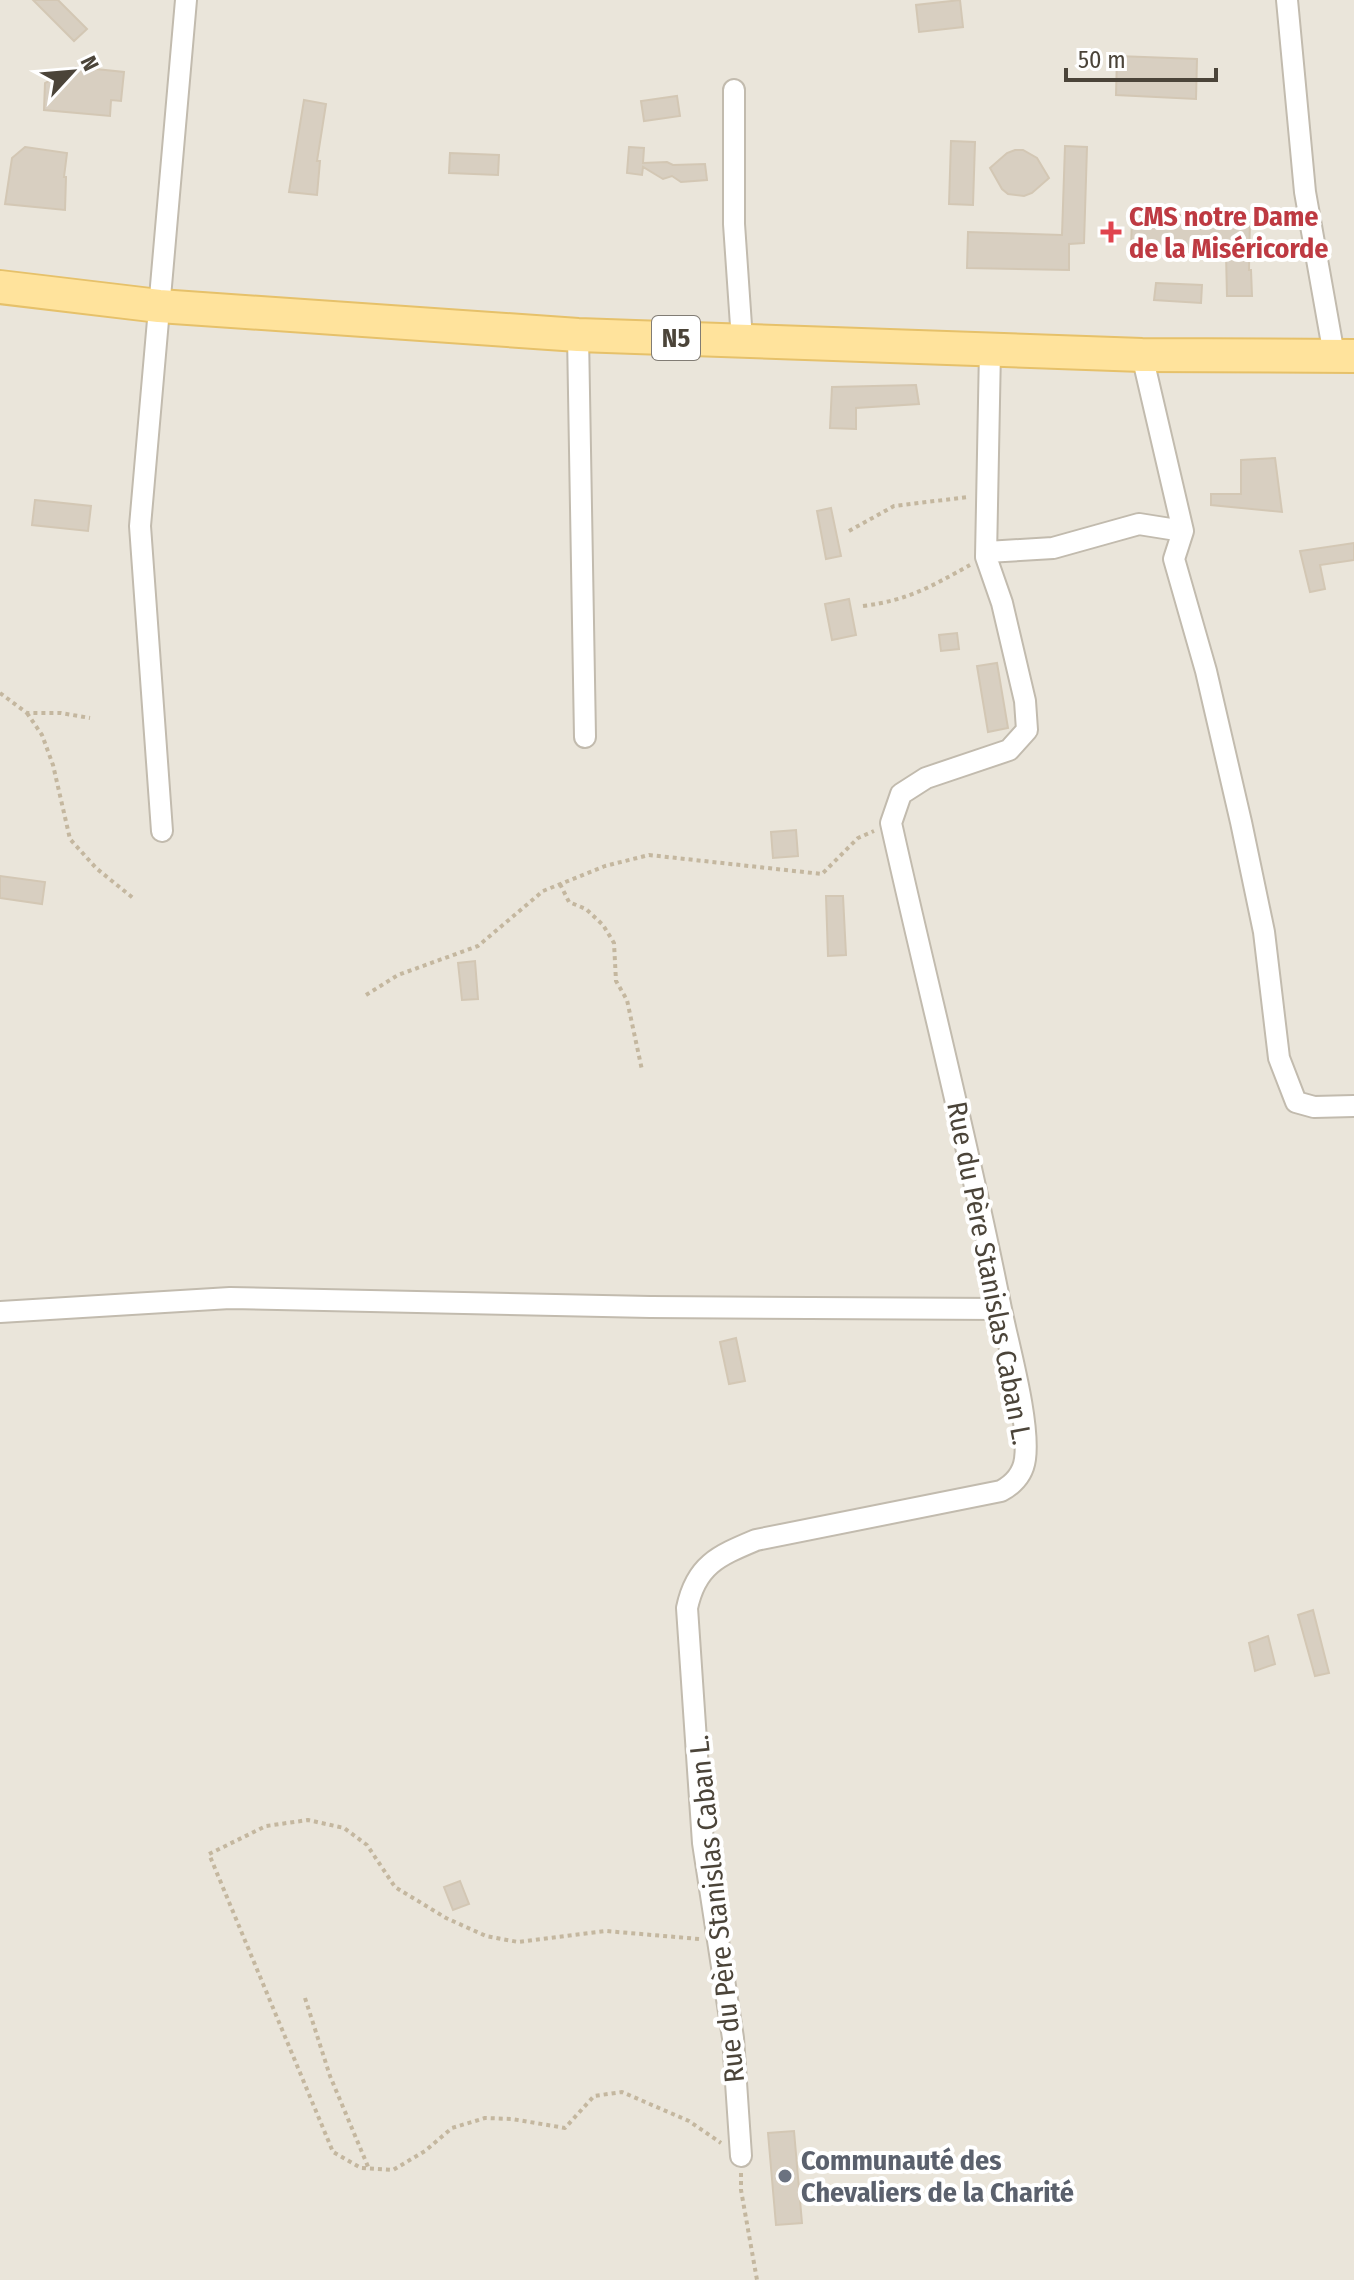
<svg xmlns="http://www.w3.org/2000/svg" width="1354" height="2280" viewBox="0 0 1354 2280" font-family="'Fira Sans Condensed',sans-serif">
	<rect width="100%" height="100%" fill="#f6f3ec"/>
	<path fill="#eae5da" d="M0,0h1354v2280h-1354z"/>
	<path fill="#d8cfc1" stroke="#d3c7b4" stroke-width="2" d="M33,0h25l29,29 -13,12z
		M960,0l3,27 -44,5 -3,-27z
		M1117,56l80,3 -1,40 -80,-4z
		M76,67l48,5 -3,29 -10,-1 -1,16 -66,-6 1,-27z
		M677,96l3,20 -36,5 -3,-20z
		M304,100l22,4 -9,57h3l-3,34 -28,-3z
		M951,141l24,1 -2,63 -24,-1z
		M1065,146l22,1 -3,96 -15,1v26l-102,-2 1,-36 94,3z
		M25,147l42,6 -3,24h2l-1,33 -60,-6 7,-46z
		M629,147l15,1 -1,15 24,-1 6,3 32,-1 2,16 -26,2 -9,-6 -9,3 -20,-12 -1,8 -15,-2z
		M1015,150h8l14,8 12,20 -17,15 -8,3 -16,-2 -6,-5 -12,-21 17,-15z
		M450,153l49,2 -1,20 -49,-2z
		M1132,214l118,3 -1,53h2l1,26h-25l-1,-42 -95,-3z
		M1156,283l46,2 -1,18 -47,-3z
		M916,385l3,19 -63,4v21l-26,-1 2,-41z
		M1275,458l7,54 -71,-7v-11h30v-34z
		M35,500l56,6 -3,25 -56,-6z
		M831,508l10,48 -15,3 -9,-48z
		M1354,543v17l-34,5 5,24 -15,3 -10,-41z
		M849,599l7,36 -24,5 -7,-36z
		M957,633l2,16 -18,2 -2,-16z
		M997,663l11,65 -20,4 -11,-66z
		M796,830l2,26 -25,2 -2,-26z
		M0,876l45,6 -3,22 -42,-6z
		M826,896h17l3,59 -18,1z
		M475,961l3,38 -16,1 -4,-37z
		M736,1338l9,43 -16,3 -9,-42z
		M1313,1610l16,63 -14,3 -17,-61z
		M1268,1636l7,28 -20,7 -6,-28z
		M460,1881l9,23 -16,6 -9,-23z
		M794,2131l8,92 -26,2 -8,-92z"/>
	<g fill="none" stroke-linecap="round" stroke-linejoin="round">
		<g stroke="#c2bbae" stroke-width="24">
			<path id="minor" d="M1287,0l18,192 29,163
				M734,90v134l8,116
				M578,335l7,402
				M1142,355l41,176 -9,28 32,112 35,151 23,110 15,126 17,44 18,5 40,-1
				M987,552l66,-4 86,-24 44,7
				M162,831l-22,-305 46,-526
				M0,1312l230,-14 420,9 351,2
				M741,2156l-8,-118 -30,-195 -16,-235c9,-43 31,-52 69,-68l245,-49c13,-7 22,-17 24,-32 5,-37 -16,-111 -24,-150 -32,-163 -74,-324 -110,-486l10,-29 25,-16 83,-28 18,-20 -2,-29 -23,-98 -16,-46 4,-207"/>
		</g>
		<g stroke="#e6c16a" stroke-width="36">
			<path id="primary" d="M0,287l159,19 419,29 564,20 212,1"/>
		</g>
		<path stroke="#c4b79f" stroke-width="4" stroke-dasharray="4 4" stroke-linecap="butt" d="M849,531l45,-25 74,-9
			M863,606c46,-6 67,-19 107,-41
			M0,693l27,20h34l29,5
			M27,713l15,22 11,30 17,74 26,29 37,30
			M560,884l9,18 17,7 17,16 11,18 2,38 11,19 15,70
			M366,995l32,-20 80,-29 65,-55 62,-25 44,-11 173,19 36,-36 16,-7
			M699,1939l-93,-8 -88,11 -32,-6 -40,-18 -51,-31 -28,-42 -23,-17 -36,-8 -42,6 -57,28 124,298 28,16 32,2 32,-19 27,-23 33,-10 27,1 53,9 29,-32 28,-4 67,29 32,22
			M305,1998l25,78 39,93
			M741,2173v17l16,90"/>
		<use href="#minor" stroke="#fff" stroke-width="20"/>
		<use href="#primary" stroke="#ffe39c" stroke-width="32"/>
	</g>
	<path fill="#e0444e" stroke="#fff" stroke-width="3" d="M1107 220h8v8h8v8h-8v8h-8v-8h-8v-8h8z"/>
	<circle fill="#6b7280" stroke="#fff" stroke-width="3" cx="785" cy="2176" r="8"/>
	<g text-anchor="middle" stroke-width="8" stroke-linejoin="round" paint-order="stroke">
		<rect fill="#fff" stroke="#817c74" stroke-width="2" x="652" y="316" width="48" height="44" rx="6"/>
		<g font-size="26" font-weight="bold" fill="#4b4439">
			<text x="676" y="347">N5</text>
		</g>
		<g font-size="28" font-weight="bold" fill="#be3a42" stroke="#fff" text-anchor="start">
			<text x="1129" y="226">CMS notre Dame<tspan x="1129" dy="32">de la Miséricorde</tspan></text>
		</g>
		<g font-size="28" fill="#4b4439" stroke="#fff">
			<text transform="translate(990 1273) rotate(79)" y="10">Rue du Père Stanislas Caban L.</text>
			<text transform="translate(716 1909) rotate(-96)" y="10">Rue du Père Stanislas Caban L.</text>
		</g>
		<g font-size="28" font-weight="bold" fill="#5b616d" stroke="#fff" text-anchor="start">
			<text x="801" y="2170">Communauté des<tspan x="801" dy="32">Chevaliers de la Charité</tspan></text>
		</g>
	</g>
	<g transform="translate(72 72) rotate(64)" stroke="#ffffff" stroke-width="6" paint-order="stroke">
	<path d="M0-6L14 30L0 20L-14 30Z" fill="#4b4439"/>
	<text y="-12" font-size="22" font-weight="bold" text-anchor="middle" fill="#4b4439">N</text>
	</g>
	<path d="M1066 68v12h150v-12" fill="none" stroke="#4b4439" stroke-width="4"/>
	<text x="1078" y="68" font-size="24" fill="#4b4439" stroke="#ffffff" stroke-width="6" paint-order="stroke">50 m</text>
</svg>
